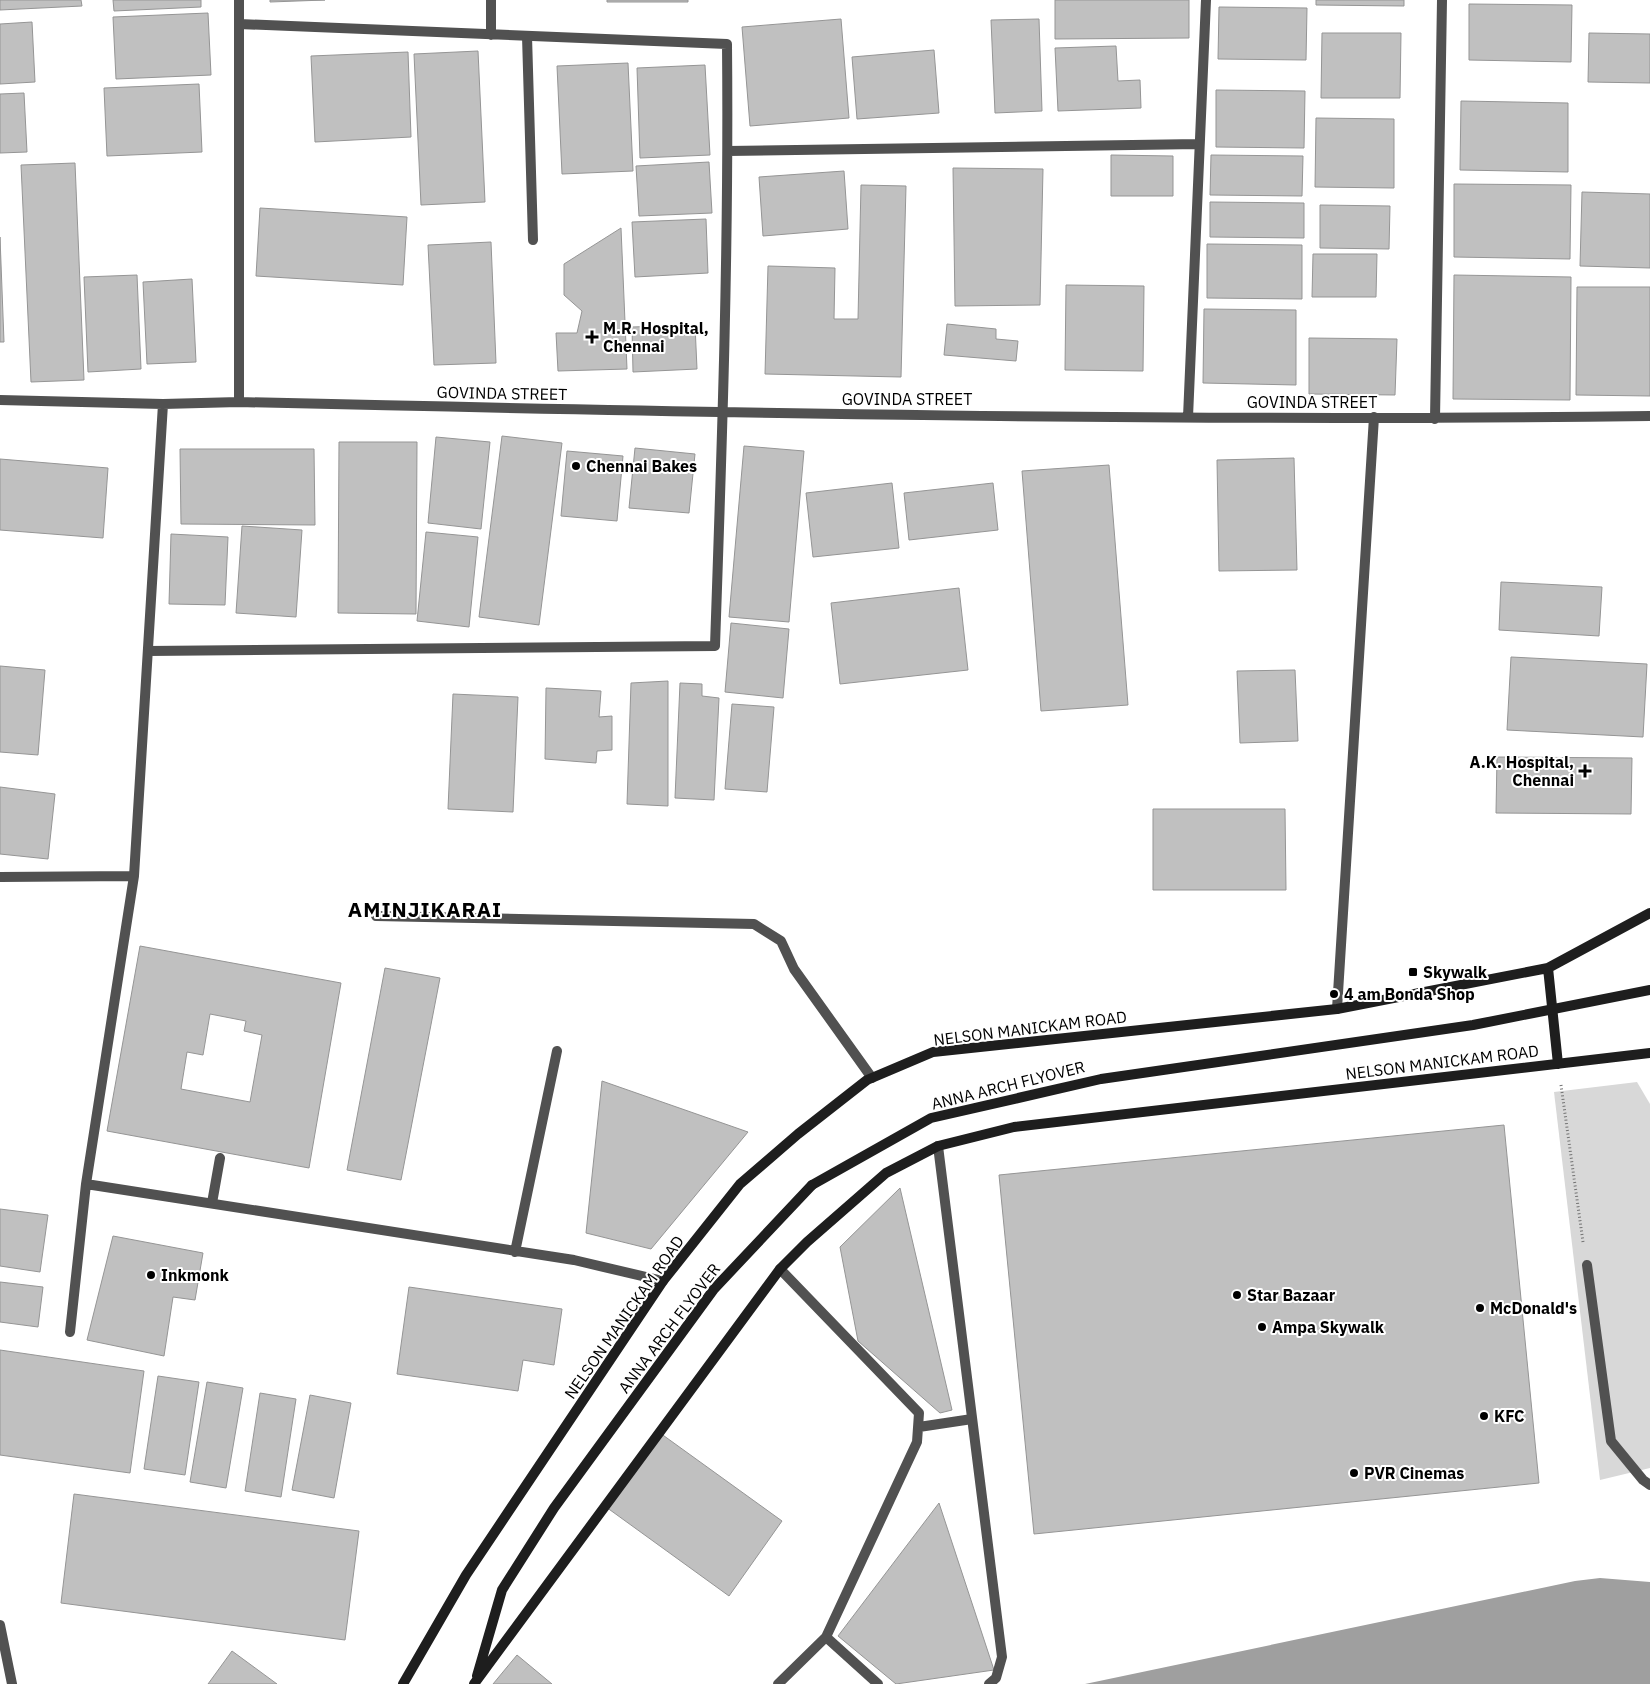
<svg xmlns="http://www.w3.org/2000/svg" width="1650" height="1684" viewBox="0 0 1650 1684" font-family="'IBM Plex Sans',sans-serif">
	<rect width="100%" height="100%" fill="#fff"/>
	<path fill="#d8d8d8" d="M1637,1082l13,22v364l-50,12 -46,-388z"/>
	<path fill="#9f9f9f" d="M1600,1578l50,4v102h-565l490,-103z"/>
	<path fill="#c0c0c0" stroke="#959595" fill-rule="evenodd" d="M0,0h81l1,6 -82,4z
		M113,0h88v7l-87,4z
		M270,0h55l-55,2z
		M607,0h81v2h-81z
		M1055,0h134v38l-134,1z
		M1316,0h88v6l-88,-1z
		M1469,4l103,1 -1,57 -102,-2z
		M1219,7l88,1 -1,52 -88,-1z
		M208,13l3,62 -95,4 -3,-62z
		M841,19l8,99 -99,8 -8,-99z
		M1039,19l3,92 -47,2 -4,-93z
		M32,22l3,60 -35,2v-60z
		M1322,33h79l-1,65h-79z
		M1589,33l61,1v49l-62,-1z
		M1116,46l2,35 22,-1 1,28 -83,3 -3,-63z
		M934,50l5,63 -82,6 -5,-62z
		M478,51l7,151 -64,3 -7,-151z
		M408,52l3,85 -96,5 -4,-86z
		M628,63l5,108 -71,3 -5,-108z
		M705,65l5,90 -70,3 -3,-90z
		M199,84l3,68 -95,4 -3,-68z
		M1216,90l89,1 -1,57 -88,-1z
		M24,93l3,59 -27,1v-59z
		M1461,101l107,2v69l-108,-2z
		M1316,118l78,1v69l-79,-1z
		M1111,155l62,1v40h-62z
		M1211,155l92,1 -1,40 -92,-1z
		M709,162l3,51 -73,3 -3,-50z
		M75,163l9,217 -53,2 -10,-217z
		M953,168l90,1 -3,136 -85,1z
		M844,171l4,58 -85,7 -4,-59z
		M1454,184l117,1 -1,74 -116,-2z
		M861,185l45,1 -5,191 -136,-3 3,-108 67,2 -1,51h24z
		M1582,192l68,2v74l-70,-2z
		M1210,202l94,1v35l-94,-1z
		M1320,205l70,1 -1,43 -69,-1z
		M260,208l147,9 -4,68 -147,-9z
		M706,219l2,54 -73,4 -3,-55z
		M621,228l6,141 -69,2 -2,-38h21l5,-22 -18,-16v-31z
		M0,237l4,105h-4z
		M491,242l5,121 -62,2 -6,-120z
		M1207,244l95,1v54l-95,-1z
		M1313,254h64l-1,43h-64z
		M137,275l4,94 -53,3 -4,-95z
		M1454,275l117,2 -1,123 -117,-1z
		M192,279l4,83 -49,2 -4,-82z
		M1066,285l78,1 -1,85 -78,-1z
		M1577,287h73v109l-74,-1z
		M1204,309l92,1v75l-93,-2z
		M947,324l49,5v10l22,2 -2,20 -72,-6z
		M695,325l2,44 -64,3 -1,-45z
		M1309,338l88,1 -2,56 -86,-1z
		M502,436l60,7 -23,182 -60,-8z
		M436,437l54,5 -9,87 -53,-6z
		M339,442h78l-1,172 -78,-1z
		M744,446l60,5 -15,171 -60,-5z
		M635,448l60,6 -6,59 -60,-5z
		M180,449h134l1,76 -134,-1z
		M567,451l56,5 -6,65 -56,-5z
		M1294,458l3,112 -78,1 -2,-111z
		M0,459l108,9 -5,70 -103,-8z
		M1109,465l19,240 -87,6 -19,-240z
		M892,483l7,65 -86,9 -7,-64z
		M993,483l5,47 -89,10 -5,-47z
		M242,526l60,4 -6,87 -60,-4z
		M426,532l52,5 -9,90 -52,-6z
		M171,534l57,3 -3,68 -56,-1z
		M1501,582l101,5 -3,49 -100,-6z
		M959,588l9,82 -128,14 -9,-81z
		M731,623l58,6 -6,69 -58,-6z
		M1511,657l136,7 -4,73 -136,-7z
		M0,666l45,4 -7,85 -38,-3z
		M1295,670l3,71 -58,2 -3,-72z
		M668,681v125l-41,-2 4,-121z
		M680,683l22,1v12l17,2 -5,102 -39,-2z
		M546,688l55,3 -2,26 13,-1v34l-15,1 -1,12 -51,-4z
		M453,694l65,3 -5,115 -65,-3z
		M732,704l42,3 -7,85 -42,-3z
		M1497,757l135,1 -1,56 -135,-1z
		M0,787l55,7 -7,65 -48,-5z
		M1153,809h132l1,81h-133z
		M140,946l201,37 -32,185 -202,-37zM210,1014l36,7 -2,10 18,4 -12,67 -69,-13 6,-37 16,3z
		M385,968l55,10 -39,202 -54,-10z
		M602,1081l146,51 -97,117 -65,-16z
		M1504,1125l35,358 -505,51 -35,-359z
		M900,1188l52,222 -12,3 -82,-72 -18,-94z
		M0,1209l48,6 -8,57 -40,-6z
		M113,1236l90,17 -8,47 -22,-3 -9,59 -77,-16z
		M0,1282l43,5 -5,40 -38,-5z
		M409,1287l153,22 -8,56 -31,-5 -5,31 -121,-17z
		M0,1350l144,21 -14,102 -130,-18z
		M158,1376l41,6 -14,93 -41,-6z
		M207,1382l36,6 -17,100 -36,-6z
		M260,1393l36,6 -15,98 -36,-6z
		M310,1395l41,8 -17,95 -42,-8z
		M660,1433l122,88 -53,75 -123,-89z
		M74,1494l285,37 -14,109 -284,-37z
		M939,1503l55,167 -98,14 -58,-48z
		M232,1651l45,33h-69z
		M517,1655l35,29h-59z"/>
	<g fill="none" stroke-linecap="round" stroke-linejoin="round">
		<path stroke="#737373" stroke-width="3" stroke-dasharray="1 2.5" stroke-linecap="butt" d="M1561,1085l22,157"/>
		<path stroke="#515151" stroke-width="10" d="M527,36l6,204
			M938,1146l64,511 -6,21 -7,6
			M212,1203l8,-45
			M1587,1265l24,176 32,39 7,5
			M919,1427l53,-8
			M0,1625l12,59
			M826,1637l52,47
			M778,1684l48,-47 91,-195 2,-29 -139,-144"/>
		<path stroke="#515151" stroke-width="10" d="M491,35v-35
			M728,151l471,-7
			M0,400l163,4 76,-2c470,11 941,20 1411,14
			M239,402v-402
			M1188,417l18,-417
			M1435,419l7,-419
			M148,651l567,-5c7,-201 14,-401 12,-602l-488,-20
			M0,877l134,-1
			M376,916l378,8 27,17 13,28 78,109
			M1337,1009l37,-592
			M86,1184l488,76 89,21
			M515,1252l42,-201
			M70,1332l16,-148 48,-308 29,-472"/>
		<path stroke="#1e1e1e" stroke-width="10" d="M1548,968l10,96
			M477,1676l25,-86 52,-82 160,-219 98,-104
			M403,1684l63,-109 197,-294 77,-97 58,-50 69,-54 66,-28 404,-43 211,-41 102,-55
			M474,1684l306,-415 27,-27 79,-69 52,-27 76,-19 636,-74"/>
		<path stroke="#1e1e1e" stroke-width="10" d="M812,1185l119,-67 170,-39 372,-54 177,-35"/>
	</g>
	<g fill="#000" stroke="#fff" stroke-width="2">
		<path d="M589.5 329.5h5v5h5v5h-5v5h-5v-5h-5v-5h5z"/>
		<circle cx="576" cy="466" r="5"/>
		<path d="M1582.5 763.5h5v5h5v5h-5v5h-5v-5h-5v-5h5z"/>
		<rect x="1408" y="967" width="10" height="10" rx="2.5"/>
		<circle cx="1334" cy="994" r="5"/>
		<circle cx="151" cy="1275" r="5"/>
		<circle cx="1237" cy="1295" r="5"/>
		<circle cx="1480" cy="1308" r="5"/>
		<circle cx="1262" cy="1327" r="5"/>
		<circle cx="1484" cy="1416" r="5"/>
		<circle cx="1354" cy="1473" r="5"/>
	</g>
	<g text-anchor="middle" stroke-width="4" stroke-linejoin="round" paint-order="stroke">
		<g font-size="16" font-weight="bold" fill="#000" stroke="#fff" text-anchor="start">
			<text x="603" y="334">M.R. Hospital,<tspan x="603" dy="18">Chennai</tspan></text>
			<text x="586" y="472">Chennai Bakes</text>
			<text x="1574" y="768" text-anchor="end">A.K. Hospital,<tspan x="1574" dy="18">Chennai</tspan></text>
			<text x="1423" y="978">Skywalk</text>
			<text x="1344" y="1000">4 am Bonda Shop</text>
			<text x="161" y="1281">Inkmonk</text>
			<text x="1247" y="1301">Star Bazaar</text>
			<text x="1490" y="1314">McDonald's</text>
			<text x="1272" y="1333">Ampa Skywalk</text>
			<text x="1494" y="1422">KFC</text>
			<text x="1364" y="1479">PVR Cinemas</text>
		</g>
		<g font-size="16" fill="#000" stroke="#fff">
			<text transform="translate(502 393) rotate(1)" y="6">GOVINDA STREET</text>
			<text x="907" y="405">GOVINDA STREET</text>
			<text x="1312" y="408">GOVINDA STREET</text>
			<text transform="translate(1030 1028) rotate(-7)" y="6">NELSON MANICKAM ROAD</text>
			<text transform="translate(1442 1062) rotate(-7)" y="6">NELSON MANICKAM ROAD</text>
			<text transform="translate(1008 1085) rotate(-14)" y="6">ANNA ARCH FLYOVER</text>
			<text transform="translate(624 1317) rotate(-55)" y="6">NELSON MANICKAM ROAD</text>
			<text transform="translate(669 1328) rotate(-53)" y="6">ANNA ARCH FLYOVER</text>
		</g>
		<g font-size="21" font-weight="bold" letter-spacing="1" fill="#000" stroke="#fff">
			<text x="425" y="917">AMINJIKARAI</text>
		</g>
	</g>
</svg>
